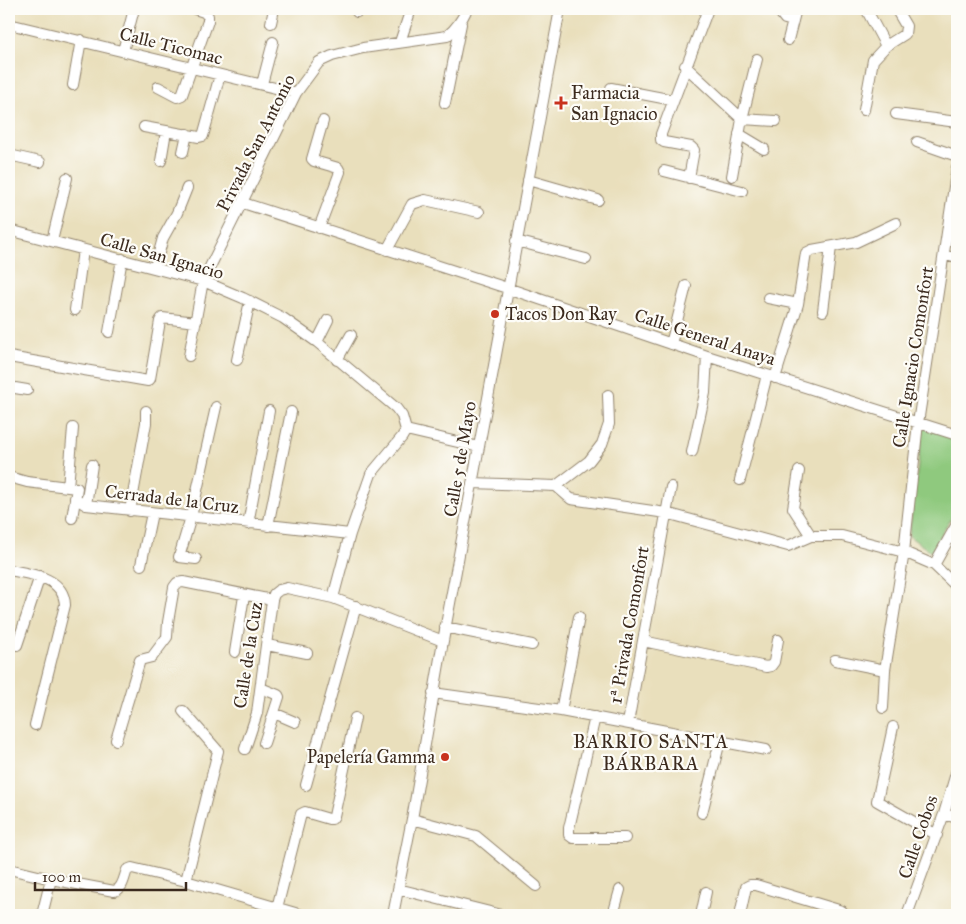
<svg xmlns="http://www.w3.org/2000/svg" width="966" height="924" viewBox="0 0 966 924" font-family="'IM FELL Great Primer',serif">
	<rect width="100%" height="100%" fill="#fdfcf7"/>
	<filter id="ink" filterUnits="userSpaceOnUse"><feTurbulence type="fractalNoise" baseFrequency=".02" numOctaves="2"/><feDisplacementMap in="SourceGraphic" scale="10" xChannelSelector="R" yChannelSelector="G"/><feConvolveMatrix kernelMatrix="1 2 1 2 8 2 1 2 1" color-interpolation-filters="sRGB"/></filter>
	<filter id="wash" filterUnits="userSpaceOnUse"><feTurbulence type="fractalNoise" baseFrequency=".0096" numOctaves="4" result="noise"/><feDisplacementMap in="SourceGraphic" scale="20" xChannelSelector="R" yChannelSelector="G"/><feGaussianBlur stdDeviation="1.12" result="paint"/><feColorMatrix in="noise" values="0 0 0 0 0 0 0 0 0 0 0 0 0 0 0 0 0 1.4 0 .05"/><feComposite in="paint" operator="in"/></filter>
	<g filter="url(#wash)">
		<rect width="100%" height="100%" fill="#e9dfbc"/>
		<path fill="#8fc97e" stroke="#657a4e" d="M923,426l34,11v71l-26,44 -22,-16z"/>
	</g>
	<g filter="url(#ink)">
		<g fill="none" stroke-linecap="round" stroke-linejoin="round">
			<g stroke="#92846d" stroke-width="12">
				<path id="minor" d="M774,9l4,1 7,9 8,2
					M357,12l1,-3
					M271,23l3,-14
					M9,24l287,69
					M788,40l8,-31
					M400,42l11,-33
					M886,46l19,-12 1,-8 -10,-17
					M123,51l11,-42
					M685,66l57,53 34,2
					M262,84l11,-42
					M73,85l8,-45
					M158,87l19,10 5,-2 26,-74v-5l-4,-4 -9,-3
					M611,88l62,12
					M445,103l16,-79
					M864,110l9,-50 13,-14 -20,-37
					M896,114l61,8
					M144,127l55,10 4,-1 17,-61
					M739,134l25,15
					M917,142l40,14
					M183,152l4,-18
					M9,155l31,7
					M161,161l5,-30
					M664,171l78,20
					M732,176l10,-57 15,-60
					M689,178l5,-28 -3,-3 -27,-5 -3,-2v-6l47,-125
					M528,180l70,20
					M243,203l264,85 200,68 250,79
					M319,228l21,-56 -2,-4 -24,-7 -2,-2 11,-38
					M9,230l194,51 40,17 40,20 34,24 79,66 6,8 4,14
					M52,241l15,-63
					M516,241l70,18
					M387,250l25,-46 13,-4 54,12
					M945,255l12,3
					M155,267l8,-29 14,-25 10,-25
					M768,298l30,6
					M75,310l8,-60
					M823,311l8,-64
					M109,332l13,-73
					M317,342l11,-22
					M671,344l15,-58
					M189,356l14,-75 93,-188 23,-31 13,-6 31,-8 84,-12c10,-8 15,-16 20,-27
					M9,357l139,24 2,-2 10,-58 2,-3 34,4
					M237,360l13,-59
					M337,360l14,-25
					M775,378l23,-74 8,-51 6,-3 44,-8 40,-19
					M9,387l18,3
					M692,452l13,-59 2,-37
					M799,471l-6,37 18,28
					M9,477l18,5 41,5 5,-59
					M740,480l27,-105
					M472,483l84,3 33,-25 13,-17 7,-20 -1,-29
					M556,486l15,13 95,14 122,33 23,-10h31l62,16 30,13 23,22
					M68,487l9,1 -5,30
					M75,498l11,7 264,29
					M86,505l6,-40
					M130,511l16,-88v-12
					M248,524l21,-113
					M268,526l23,-114
					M196,559l-17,-2 12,-40 25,-110
					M141,565l11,-52
					M934,565l23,-41
					M9,570c22,4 55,7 56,35l-30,120
					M333,598l17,-64 21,-60 31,-37 4,-7 73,17
					M445,627l87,18
					M643,641l123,26 5,-1 3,-4 4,-22
					M17,645l23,-69
					M267,645l40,8
					M235,652l9,-56
					M835,660l50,10
					M261,688l17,7 1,2 -15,46
					M433,693l128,18 205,39
					M883,708l2,-38 19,-118 14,-129 39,-256
					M183,711l35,40 -32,130
					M561,711l18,-94
					M274,713l21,9
					M595,717l-26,111v7l4,3h52
					M628,723l43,-236
					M893,727l-16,74 60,34
					M116,740l24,-80 12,-3 15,-20 1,-15 6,-35 3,-4 6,-1 89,18
					M245,749l12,-36 15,-113 2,-6 5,-4 8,-2 46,10 110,43
					M306,785l50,-179
					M702,813l18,-72
					M944,814l13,4
					M412,819l64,17 60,50
					M9,869l42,10 63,12c9,-1 10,-14 13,-21l5,-2 54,13 116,34
					M398,889l104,26
					M277,908l24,-94 4,-2 24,7h3l2,-3 21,-98
					M42,915l9,-36
					M393,915l19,-96 31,-178 117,-632
					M613,915l7,-25
					M701,915l5,-23
					M740,915l6,-28 4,-2h6l86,26
					M907,915l37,-101 13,-44"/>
			</g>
			<use href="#minor" stroke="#fff" stroke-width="10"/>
		</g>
	</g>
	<g fill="#c8321e" stroke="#fdfcf7" stroke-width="2">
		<path d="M558.5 95.5h5v5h5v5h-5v5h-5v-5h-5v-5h5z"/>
		<circle cx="495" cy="314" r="5"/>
		<circle cx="445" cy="757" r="5"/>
	</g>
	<g text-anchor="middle" stroke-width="4.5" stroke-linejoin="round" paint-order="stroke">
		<g font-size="18" fill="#3b2a1e" stroke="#fdfcf7">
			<text transform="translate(171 46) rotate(14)" y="6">Calle Ticomac</text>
			<text transform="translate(256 143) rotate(-63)" y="6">Privada San Antonio</text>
			<text transform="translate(162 256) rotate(16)" y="6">Calle San Ignacio</text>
			<text transform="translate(705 337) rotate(18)" y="6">Calle General Anaya</text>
			<text transform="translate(913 357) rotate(-81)" y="6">Calle Ignacio Comonfort</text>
			<text transform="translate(460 459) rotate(-80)" y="6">Calle 5 de Mayo</text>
			<text transform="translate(172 499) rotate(7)" y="6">Cerrada de la Cruz</text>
			<text transform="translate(629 625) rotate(-80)" y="6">1ª Privada Comonfort</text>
			<text transform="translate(248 655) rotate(-81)" y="6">Calle de la Cuz</text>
			<text transform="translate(918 837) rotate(-71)" y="6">Calle Cobos</text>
		</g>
		<g font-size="18" fill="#3b2a1e" stroke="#fdfcf7" text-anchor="start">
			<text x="571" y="99">Farmacia<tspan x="571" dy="21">San Ignacio</tspan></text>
			<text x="505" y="320">Tacos Don Ray</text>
			<text x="435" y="763" text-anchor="end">Papelería Gamma</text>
		</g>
		<g font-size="19" letter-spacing="1" fill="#3b2a1e" stroke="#fdfcf7">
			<text x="651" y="748">BARRIO SANTA<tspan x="651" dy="22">BÁRBARA</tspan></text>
		</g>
	</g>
	<rect width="966" height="924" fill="none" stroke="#fdfcf7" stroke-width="30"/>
	<path d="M35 882v8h151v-8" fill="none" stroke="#3b2a1e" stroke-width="2.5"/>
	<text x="42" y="882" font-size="15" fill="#3b2a1e" stroke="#fdfcf7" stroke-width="4" paint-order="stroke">100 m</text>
</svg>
